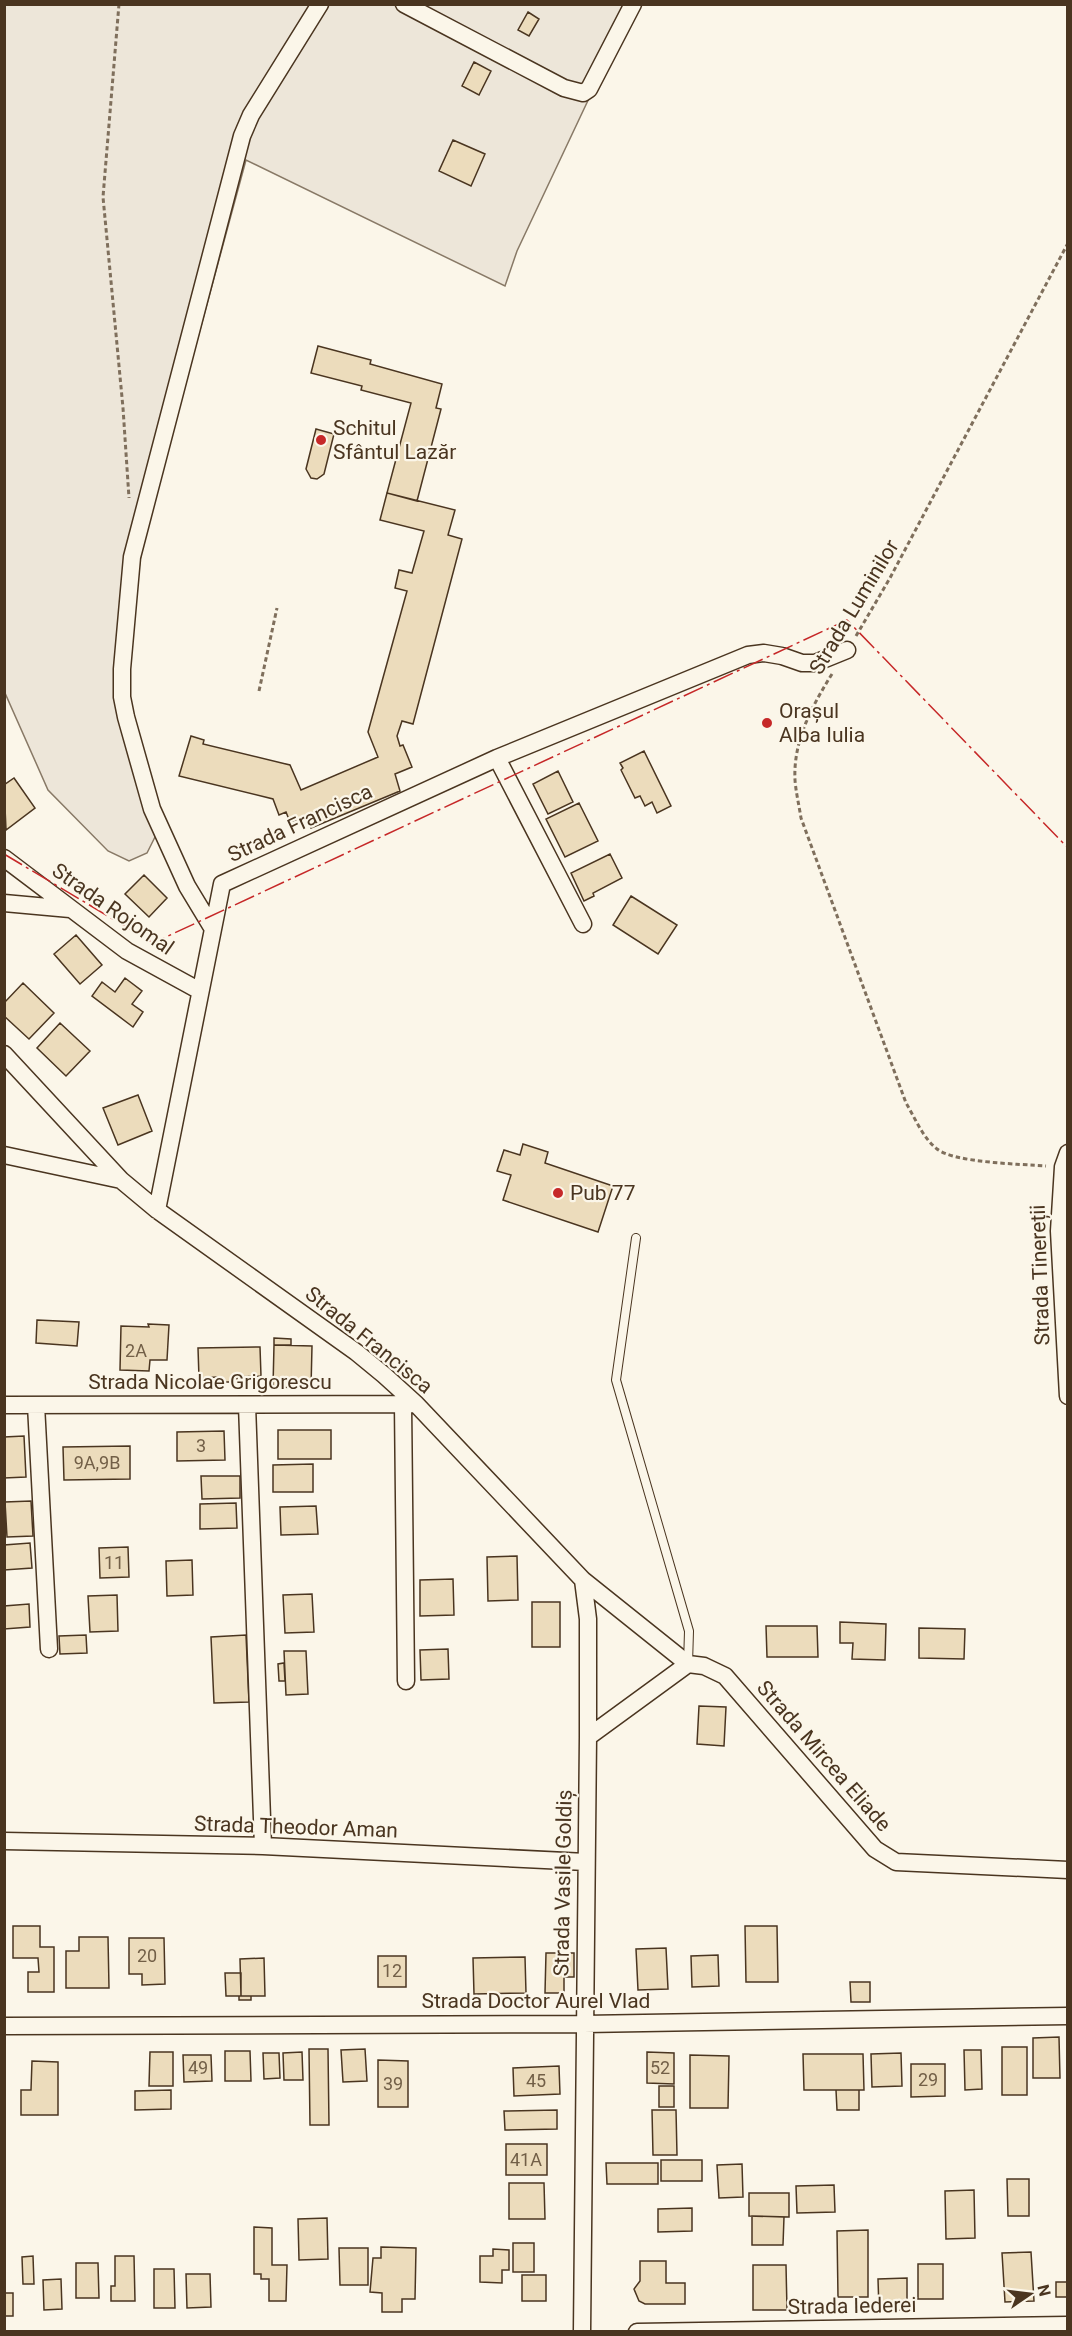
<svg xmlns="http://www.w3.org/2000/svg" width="1072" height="2336" viewBox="0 0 1072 2336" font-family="Roboto,sans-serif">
	<rect width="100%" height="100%" fill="#fbf6e9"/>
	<path fill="#ede6d9" stroke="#887966" stroke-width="1.5" d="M4,5h629l-116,246 -12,35 -259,-126 -103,380 -15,108 2,60 25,129 -8,16 -18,8 -21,-10 -60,-61 -43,-97z"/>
	<path fill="#ecdcbc" stroke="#4a3520" stroke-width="1.5" d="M528,12l11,7 -10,17 -11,-6z
		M474,62l17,9 -12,24 -17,-9z
		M453,140l32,14 -14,32 -32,-15z
		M318,346l53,14 -1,4 72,20 -6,24 5,1 -24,92 -30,-8 24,-90 -50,-13 1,-4 -51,-13z
		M316,429l18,5 -10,40 -7,5 -6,-1 -5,-9z
		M387,493l68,17 -7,25 14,4 -49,185 -11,-3 -5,15 3,10 3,-1 9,22 -17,7 5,17 -89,37 -5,-12 -16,6 -4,-10 -7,3 -6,-16 -94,-23 12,-40 13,4 -1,4 87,21 11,25 77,-33 -10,-25 39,-141 -12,-3 4,-18 13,3 12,-42 -44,-11z
		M644,751l27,55 -14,7 -5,-11 -7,4 -5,-10 -5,2 -14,-28 2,-2 -3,-5z
		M558,771l15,31 -25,12 -15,-30z
		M14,778l21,30 -29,22 -2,-45z
		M579,803l19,38 -33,16 -19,-38z
		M610,854l12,24 -29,15 1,3 -10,5 -13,-28z
		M144,875l23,23 -18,19 -24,-23z
		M631,896l46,29 -19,29 -45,-29z
		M76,935l26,30 -22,19 -26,-30z
		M125,978l17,13 -10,13 11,8 -10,15 -41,-31 10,-14 13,10z
		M23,983l31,30 -25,26 -25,-23v-13z
		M60,1023l30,28 -24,25 -29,-28z
		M138,1095l14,36 -34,14 -15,-37z
		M523,1144l25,8 -3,11 68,23 -15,46 -95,-32 8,-25 -14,-4 7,-21 16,5z
		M37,1320l42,2 -2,24 -41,-3z
		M148,1324l21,1 -2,35h-17l-1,11 -29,-1 1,-44 28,1z
		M274,1338l17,1v6h-17z
		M274,1345l38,1 -1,42 -38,-1z
		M260,1347l1,29 -24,1v5h-20v-5l-18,1 -1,-30z
		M278,1430h53v29h-53z
		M224,1431l1,29 -48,1v-29z
		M24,1436l2,41 -22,1v-41z
		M130,1446v33l-66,1 -1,-33z
		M313,1464v28h-40v-27z
		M201,1476h39v22l-38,1z
		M31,1501l2,35 -26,1 -2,-35z
		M236,1503l1,25 -37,1v-25z
		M316,1506l2,28 -37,1 -1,-28z
		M30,1543l2,25 -28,2v-25z
		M128,1547l1,30 -29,1 -1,-30z
		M517,1556l1,44 -30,1 -1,-44z
		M192,1560l1,35 -26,1 -1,-35z
		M453,1579l1,36 -34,1v-36z
		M312,1594l2,38 -29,1 -2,-38z
		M117,1595l1,36 -28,1 -2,-36z
		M532,1602h28v45h-28z
		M29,1604l1,23 -26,2v-23z
		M840,1622l46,2 -1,36 -33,-1 1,-16h-13z
		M766,1626h51l1,31h-51z
		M919,1628l46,1 -1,30 -45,-1z
		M86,1635l1,18 -27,1 -1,-18z
		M246,1635l3,67 -35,1 -3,-66z
		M448,1649l1,30 -28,1 -1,-30z
		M284,1651h22l2,43 -22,1z
		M284,1663l1,18h-6l-1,-17z
		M699,1706l27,1 -2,39 -27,-2z
		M13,1926h27v21h14v45h-26v-20h11l-1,-14h-25z
		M745,1926h32l1,56h-32z
		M79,1937h29l1,51h-43v-37h13z
		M129,1938h35l1,46 -23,1v-11h-13z
		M666,1948l2,41 -30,1 -2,-41z
		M546,1953h28v24h-10v16h-19z
		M718,1955l1,31 -27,1 -1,-31z
		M378,1956h28v31h-28z
		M525,1957l1,36 -52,1 -1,-36z
		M264,1958l1,38h-24l-1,-37z
		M225,1973h16v23h-15z
		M850,1982h20v20h-19z
		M239,1996h12v4h-12z
		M1059,2037l1,41h-27v-40z
		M1002,2047h25v48h-25z
		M309,2049h19l1,76h-19z
		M365,2049l2,32 -24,1 -2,-32z
		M964,2050h17l1,39 -17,1z
		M225,2051h25l1,30h-26z
		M150,2052h23v34h-24z
		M302,2052l1,28h-19l-1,-27z
		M647,2052l27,1v31l-27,-1z
		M263,2053h16l1,25 -16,1z
		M901,2053l1,33 -30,1 -1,-33z
		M803,2054h60l1,36h-60z
		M183,2055h28l1,26 -28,1z
		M690,2055l39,1 -1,52h-38z
		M378,2060l30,1v46h-30z
		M32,2061l26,1v53h-37v-25h10z
		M911,2064h34v32l-34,1z
		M559,2066l1,28 -46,2 -1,-28z
		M659,2086h15v21h-15z
		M171,2090v19l-36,1v-19z
		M836,2090h23v20h-22z
		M557,2110v19l-52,1 -1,-19z
		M652,2110h24l1,45h-24z
		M506,2144h41v31h-41z
		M661,2160h41v21h-41z
		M606,2163h52v21h-51z
		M742,2164l1,33 -24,1 -2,-33z
		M1007,2179h22v37h-21z
		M509,2183h35l1,36h-36z
		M834,2185l1,27 -38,1 -1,-27z
		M974,2190l1,48 -29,1 -1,-48z
		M749,2193h40v24l-40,-1z
		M692,2208v23l-34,1v-23z
		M752,2216l32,1 -1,28h-31z
		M327,2218l1,41 -29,1 -1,-41z
		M254,2227l18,1v37h15l-1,36h-17v-22h-8v-5h-7z
		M868,2230v67h-30l-1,-66z
		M513,2243h21v29h-21z
		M381,2247l35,1 -1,51h-13v13h-20v-19l-12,-1 3,-34h8z
		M339,2248h29v37h-28z
		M493,2249l16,1v20h-7v13l-22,-1v-26h13z
		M1031,2252l3,49 -29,1 -3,-49z
		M33,2256l1,28h-11l-1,-27z
		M115,2256h19l1,45h-24v-15h4z
		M640,2261h26v22h19v21h-40l-6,-3 -5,-12 6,-8z
		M76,2263h22l1,35h-23z
		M918,2264h25v35h-25z
		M753,2265h33l1,45h-34z
		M154,2269h20l1,39h-21z
		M186,2274h24l1,33 -24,1z
		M522,2275h24v26h-24z
		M907,2278v32h-28l-1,-31z
		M61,2279l1,30 -18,1 -1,-30z
		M1056,2282h12v15h-12z
		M4,2293h9v23h-9z"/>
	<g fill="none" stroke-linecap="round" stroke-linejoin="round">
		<g stroke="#4a3520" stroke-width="10">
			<path id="lane" d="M636,1238l-20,142 73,251 -1,33"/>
		</g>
		<g stroke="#4a3520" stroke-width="19">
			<path id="street" d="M404,4l160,84 19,5 6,-4 44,-85
				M497,758l86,166
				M4,858l123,93 73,40
				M4,903l66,6
				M213,929l-26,-43 -35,-77 -26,-92 -4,-20v-28l10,-112 110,-421 9,-21 69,-111
				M4,1054l117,126 36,30 199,142 28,23 32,29 167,176 105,84 16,2 21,10 150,173 21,13 172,8
				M1068,1153l-5,14 -4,64 9,165
				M4,1155l117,25
				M157,1210l65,-326 275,-126 251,-103 16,-2 18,3 20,7h13l32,-13
				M403,1404l3,277
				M4,1405l412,-1
				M36,1405l13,244
				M247,1405l16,441
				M588,1737l100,-73
				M4,1841l259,5 323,16
				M4,2026l580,-2 484,-8
				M582,2332l6,-595v-118l-5,-39
				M637,2332l431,-7"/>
		</g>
		<path stroke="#7f6f5c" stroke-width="3" stroke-dasharray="4.5 3" stroke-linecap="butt" d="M119,4l-16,193 20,211 6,90
			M856,636l34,-58 178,-335
			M832,674c-20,32 -39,67 -37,106 1,13 4,25 6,38l105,285c9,15 17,35 31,46 18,14 84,15 109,17
			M259,691l18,-83"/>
		<use href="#lane" stroke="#fbf6e9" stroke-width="8"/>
		<use href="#street" stroke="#fbf6e9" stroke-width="16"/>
		<path stroke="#c62828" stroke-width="1.5" stroke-dasharray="21 4.5 3 4.5" stroke-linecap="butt" d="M4,854l149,89 694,-323 221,228"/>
	</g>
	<g fill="#c62828" stroke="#fbf6e9" stroke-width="2">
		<circle cx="321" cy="440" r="6"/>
		<circle cx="767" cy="723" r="6"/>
		<circle cx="558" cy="1193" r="6"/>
	</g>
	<g text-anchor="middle" stroke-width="4.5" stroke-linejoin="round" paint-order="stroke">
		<g font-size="18" fill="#725f47">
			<text x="136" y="1357">2A</text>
			<text x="201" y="1452">3</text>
			<text x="97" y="1469">9A,9B</text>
			<text x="114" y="1569">11</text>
			<text x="147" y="1962">20</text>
			<text x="392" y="1977">12</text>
			<text x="198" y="2074">49</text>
			<text x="660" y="2074">52</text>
			<text x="928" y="2086">29</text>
			<text x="536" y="2087">45</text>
			<text x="393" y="2090">39</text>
			<text x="526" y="2166">41A</text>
		</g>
		<g font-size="21" fill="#4a3520" stroke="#fbf6e9" text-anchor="start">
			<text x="333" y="435">Schitul<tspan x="333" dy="24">Sfântul Lazăr</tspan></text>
			<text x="779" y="718">Orașul<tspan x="779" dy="24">Alba Iulia</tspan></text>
			<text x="570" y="1200">Pub 77</text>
		</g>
		<g font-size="21" fill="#4a3520" stroke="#fbf6e9">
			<text transform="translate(854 607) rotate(-59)" y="7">Strada Luminilor</text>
			<text transform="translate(300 823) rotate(-25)" y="7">Strada Francisca</text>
			<text transform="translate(113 909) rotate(35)" y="7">Strada Rojomal</text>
			<text transform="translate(1040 1275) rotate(-92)" y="7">Strada Tinereții</text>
			<text transform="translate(369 1340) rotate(39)" y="7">Strada Francisca</text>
			<text x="210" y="1389">Strada Nicolae Grigorescu</text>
			<text transform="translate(824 1756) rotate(49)" y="7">Strada Mircea Eliade</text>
			<text transform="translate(296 1827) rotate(2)" y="7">Strada Theodor Aman</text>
			<text transform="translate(563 1883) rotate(-89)" y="7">Strada Vasile Goldiș</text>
			<text x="536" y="2008">Strada Doctor Aurel Vlad</text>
			<text transform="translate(852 2306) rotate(-1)" y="7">Strada Iederei</text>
		</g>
	</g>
	<rect width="1072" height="2336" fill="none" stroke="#4a3520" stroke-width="12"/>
	<g transform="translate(1030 2294) rotate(76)" stroke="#fbf6e9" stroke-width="4.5" paint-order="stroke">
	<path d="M0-4.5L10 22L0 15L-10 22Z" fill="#4a3520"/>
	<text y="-9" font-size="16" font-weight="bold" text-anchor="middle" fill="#4a3520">N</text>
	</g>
</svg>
